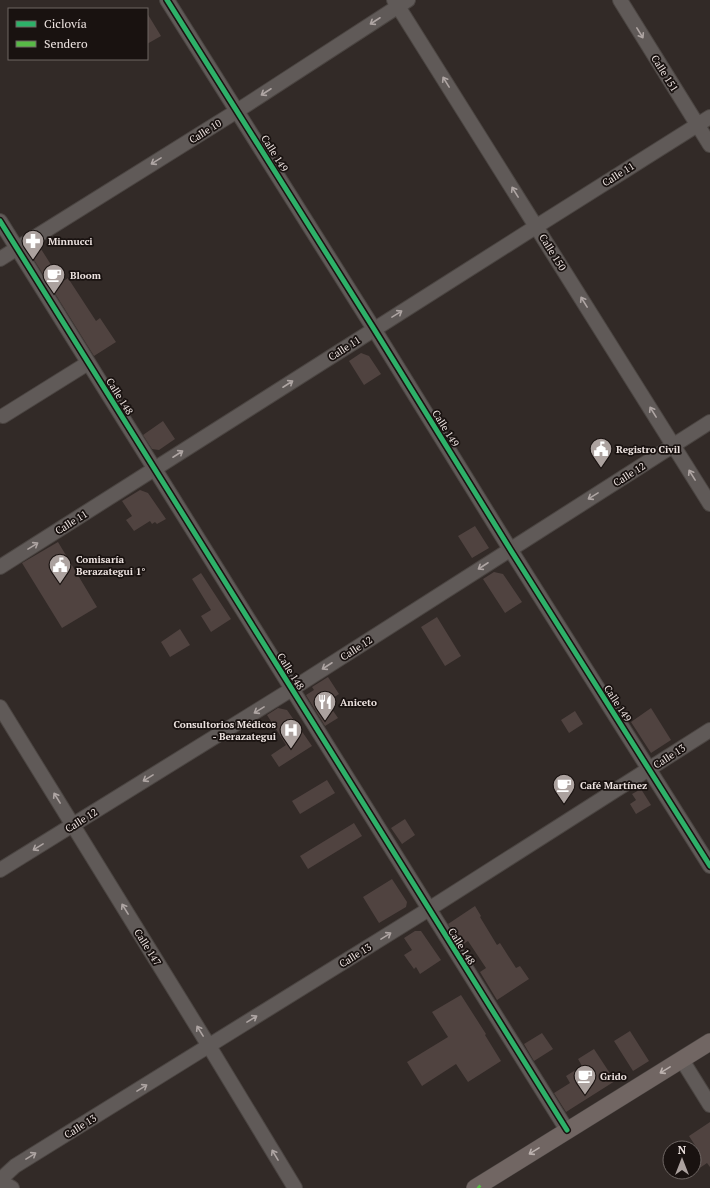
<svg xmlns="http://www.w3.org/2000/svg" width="710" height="1188" viewBox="0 0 710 1188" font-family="'PT Serif',serif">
	<rect width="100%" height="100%" fill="#322a27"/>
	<path fill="#504340" d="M147,13l14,23 -14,8z
		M41,249l21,33 6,-4 28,43 4,-3 16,24 -22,14 -63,-101z
		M361,353l8,3 12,18 -17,11 -15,-24z
		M163,421l12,18 -16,11 -7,-1 -9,-14z
		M140,490l8,3 18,26 -9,5 -2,-2 -3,2 -2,-3 -16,10 -8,-11 6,-4 -10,-15z
		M475,526l14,22 -17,10 -14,-22z
		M58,542l39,65 -35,21 -40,-65z
		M494,572l9,2 19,28 -17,11 -22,-34z
		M201,573l30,46 -20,13 -10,-16 10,-6 -19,-31z
		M437,617l24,39 -16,10 -24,-39z
		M180,629l10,16 -20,12 -9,-15z
		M328,677l11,17 -12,8 11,16 -13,8 -19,-31 8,-5 -2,-3z
		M278,708l9,2 25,36 -33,21 -8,-12 15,-10 -19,-30z
		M651,708l20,32 -20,13 -20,-31z
		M575,711l8,13 -14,9 -8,-13z
		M327,780l8,13 -35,21 -8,-13z
		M641,789l10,16 -15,9 -6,-10 6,-4 -4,-6z
		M405,819l10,16 -13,9 -11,-16z
		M354,823l8,13 -54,33 -8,-13z
		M392,879l15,23 -1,5 -27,16 -16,-26z
		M475,906l6,10 -1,1 17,28 3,-2 16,25 4,-2 9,13 -32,21 -17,-28 6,-4 -18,-27 -6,4 -14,-21z
		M415,931h6l20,29 -21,14 -4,-7 -2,2 -10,-14 8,-5 -8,-12z
		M461,995l25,39 -1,1 16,26 -33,21 -12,-18 -34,22 -15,-24 41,-25 -16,-25z
		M630,1031l19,30 -16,10 -19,-30z
		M542,1033l11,16 -19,12 -10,-17z
		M594,1049l21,32 -49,31 -12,-19 16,-10 -4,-7 16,-10 -4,-7z
		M710,1122v45l-3,-4 -13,9v-19l4,-3 -9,-14z"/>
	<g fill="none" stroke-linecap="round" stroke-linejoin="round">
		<g stroke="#4b4542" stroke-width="16">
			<path id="minor" d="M167,0l207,329 136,220 200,317
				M394,0l316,504
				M620,0l90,145
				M0,221l567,909
				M0,259l237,-148 171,-111
				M3,416l85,-53
				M0,567l537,-341 173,-109
				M0,707l209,339 86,142
				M0,870l292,-181 418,-267
				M682,1060l28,45
				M0,1180l15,-14 414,-257 281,-179
				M0,1181l12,7"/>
		</g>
		<g stroke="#4b4542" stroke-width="18">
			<path id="major" d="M475,1188l235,-146"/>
		</g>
		<use href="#minor" stroke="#605a58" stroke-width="14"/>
		<use href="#major" stroke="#716663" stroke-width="17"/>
		<path stroke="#58b947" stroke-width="4" stroke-dasharray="8 4" stroke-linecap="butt" d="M478,1186l2,2"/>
		<g stroke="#191210" stroke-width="8">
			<path id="cycleway" d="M167,0l207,329 136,220 200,317
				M0,221l567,909"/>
		</g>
		<use href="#cycleway" stroke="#2db169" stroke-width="5"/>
	</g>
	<defs><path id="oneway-shaft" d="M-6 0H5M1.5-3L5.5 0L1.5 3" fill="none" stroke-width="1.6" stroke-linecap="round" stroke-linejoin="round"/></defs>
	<g stroke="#aea5a3">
		<use href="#oneway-shaft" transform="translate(375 21) rotate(147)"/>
		<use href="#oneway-shaft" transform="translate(640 33) rotate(58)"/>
		<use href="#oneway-shaft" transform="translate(446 82) rotate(-122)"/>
		<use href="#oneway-shaft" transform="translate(266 92) rotate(147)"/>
		<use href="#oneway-shaft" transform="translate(156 161) rotate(148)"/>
		<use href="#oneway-shaft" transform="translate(515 192) rotate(-122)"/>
		<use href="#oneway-shaft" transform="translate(584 302) rotate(-122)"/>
		<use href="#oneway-shaft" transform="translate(397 314) rotate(-32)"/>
		<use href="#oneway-shaft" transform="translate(288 384) rotate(-33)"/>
		<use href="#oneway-shaft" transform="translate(653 412) rotate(-122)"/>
		<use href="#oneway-shaft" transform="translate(178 454) rotate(-33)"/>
		<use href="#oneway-shaft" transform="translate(692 475) rotate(-122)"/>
		<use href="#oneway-shaft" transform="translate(593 496) rotate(148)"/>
		<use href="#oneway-shaft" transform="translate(33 546) rotate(-32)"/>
		<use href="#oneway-shaft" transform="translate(483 566) rotate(147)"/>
		<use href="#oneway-shaft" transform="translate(327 666) rotate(147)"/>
		<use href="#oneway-shaft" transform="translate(259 710) rotate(148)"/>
		<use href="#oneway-shaft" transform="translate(148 778) rotate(148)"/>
		<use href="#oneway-shaft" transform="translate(57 798) rotate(-122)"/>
		<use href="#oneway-shaft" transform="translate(38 847) rotate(148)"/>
		<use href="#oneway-shaft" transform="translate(125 909) rotate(-122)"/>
		<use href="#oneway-shaft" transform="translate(386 936) rotate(-32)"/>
		<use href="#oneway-shaft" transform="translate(252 1019) rotate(-32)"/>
		<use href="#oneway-shaft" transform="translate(200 1031) rotate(-122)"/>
		<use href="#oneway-shaft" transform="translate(142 1088) rotate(-32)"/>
		<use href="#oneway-shaft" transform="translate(275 1155) rotate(-121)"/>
		<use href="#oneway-shaft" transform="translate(31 1156) rotate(-32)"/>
	</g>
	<g stroke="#bbb1ae">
		<use href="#oneway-shaft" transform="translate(665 1070) rotate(149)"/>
		<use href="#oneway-shaft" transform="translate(534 1151) rotate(148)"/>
	</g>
	<defs>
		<g id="pharmacy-pin" transform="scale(1.15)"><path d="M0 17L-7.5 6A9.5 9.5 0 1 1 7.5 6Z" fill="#aca29f" stroke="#191210"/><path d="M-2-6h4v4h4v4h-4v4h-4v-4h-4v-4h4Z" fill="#fff"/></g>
		<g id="cafe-pin" transform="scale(1.15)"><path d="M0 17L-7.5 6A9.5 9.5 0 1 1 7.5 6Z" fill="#aca29f" stroke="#191210"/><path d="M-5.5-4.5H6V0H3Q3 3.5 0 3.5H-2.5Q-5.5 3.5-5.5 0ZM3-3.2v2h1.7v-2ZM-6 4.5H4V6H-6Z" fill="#fff"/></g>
		<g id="civic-pin" transform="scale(1.15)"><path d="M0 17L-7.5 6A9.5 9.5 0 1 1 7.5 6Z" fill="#aca29f" stroke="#191210"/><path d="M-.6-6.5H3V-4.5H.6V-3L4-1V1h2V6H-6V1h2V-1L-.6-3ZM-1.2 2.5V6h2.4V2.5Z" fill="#fff"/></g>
		<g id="restaurant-pin" transform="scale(1.15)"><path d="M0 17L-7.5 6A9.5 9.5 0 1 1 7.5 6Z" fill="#aca29f" stroke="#191210"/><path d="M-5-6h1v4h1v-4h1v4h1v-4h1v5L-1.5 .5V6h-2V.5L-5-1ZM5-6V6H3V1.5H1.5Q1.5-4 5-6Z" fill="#fff"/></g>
		<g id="hospital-pin" transform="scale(1.15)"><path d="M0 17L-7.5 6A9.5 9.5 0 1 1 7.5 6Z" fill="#aca29f" stroke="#191210"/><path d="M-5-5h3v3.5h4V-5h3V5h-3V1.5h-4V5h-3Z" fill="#fff"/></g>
	</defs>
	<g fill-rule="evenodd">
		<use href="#pharmacy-pin" x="33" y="241"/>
		<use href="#cafe-pin" x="54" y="275"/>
		<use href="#civic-pin" x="601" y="449"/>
		<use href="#civic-pin" x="60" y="565"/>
		<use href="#restaurant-pin" x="325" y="702"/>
		<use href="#hospital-pin" x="291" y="730"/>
		<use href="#cafe-pin" x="564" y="785"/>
		<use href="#cafe-pin" x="585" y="1076"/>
	</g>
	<g text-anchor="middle" stroke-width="3.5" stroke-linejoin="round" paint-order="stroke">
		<g font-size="10" fill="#ede3e0" stroke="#191210">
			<text transform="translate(665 73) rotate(58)" y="4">Calle 151</text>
			<text transform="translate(205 131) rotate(-32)" y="4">Calle 10</text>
			<text transform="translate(275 153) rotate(58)" y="4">Calle 149</text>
			<text transform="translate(618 174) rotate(-32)" y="4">Calle 11</text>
			<text transform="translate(553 252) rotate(58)" y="4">Calle 150</text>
			<text transform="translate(344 348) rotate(-33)" y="4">Calle 11</text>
			<text transform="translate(120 396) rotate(58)" y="4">Calle 148</text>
			<text transform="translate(446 428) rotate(58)" y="4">Calle 149</text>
			<text transform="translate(629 474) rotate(-32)" y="4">Calle 12</text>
			<text transform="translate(71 522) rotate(-32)" y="4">Calle 11</text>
			<text transform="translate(356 648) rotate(-33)" y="4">Calle 12</text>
			<text transform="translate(291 671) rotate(58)" y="4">Calle 148</text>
			<text transform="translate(618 703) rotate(57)" y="4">Calle 149</text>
			<text transform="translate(669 756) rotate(-33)" y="4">Calle 13</text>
			<text transform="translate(81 820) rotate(-32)" y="4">Calle 12</text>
			<text transform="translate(462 946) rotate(58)" y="4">Calle 148</text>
			<text transform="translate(148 947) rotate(58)" y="4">Calle 147</text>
			<text transform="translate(355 955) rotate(-32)" y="4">Calle 13</text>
			<text transform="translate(80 1126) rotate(-32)" y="4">Calle 13</text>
		</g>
		<g font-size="10" font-weight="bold" fill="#ede3e0" stroke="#191210" text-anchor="start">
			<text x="48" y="245">Minnucci</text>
			<text x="70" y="279">Bloom</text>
			<text x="616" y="453">Registro Civil</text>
			<text x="76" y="563">Comisaría<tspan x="76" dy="12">Berazategui 1°</tspan></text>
			<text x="340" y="706">Aniceto</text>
			<text x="276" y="728" text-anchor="end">Consultorios Médicos<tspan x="276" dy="12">- Berazategui</tspan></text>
			<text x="580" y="789">Café Martínez</text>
			<text x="600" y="1080">Grido</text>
		</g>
	</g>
	<rect x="8" y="8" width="140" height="52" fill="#191210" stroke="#6e6663"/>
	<rect x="16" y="21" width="20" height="6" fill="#2db169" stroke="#6e6663"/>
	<text x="44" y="28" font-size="12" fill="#ede3e0">Ciclovía</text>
	<rect x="16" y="41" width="20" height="6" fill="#58b947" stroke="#6e6663"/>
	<text x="44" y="48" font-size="12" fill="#ede3e0">Sendero</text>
	<g transform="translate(682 1160)"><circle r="19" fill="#191210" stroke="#6e6663"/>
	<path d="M0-3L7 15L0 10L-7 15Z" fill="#aca29f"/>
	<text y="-6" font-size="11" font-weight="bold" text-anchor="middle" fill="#ede3e0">N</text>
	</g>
</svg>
